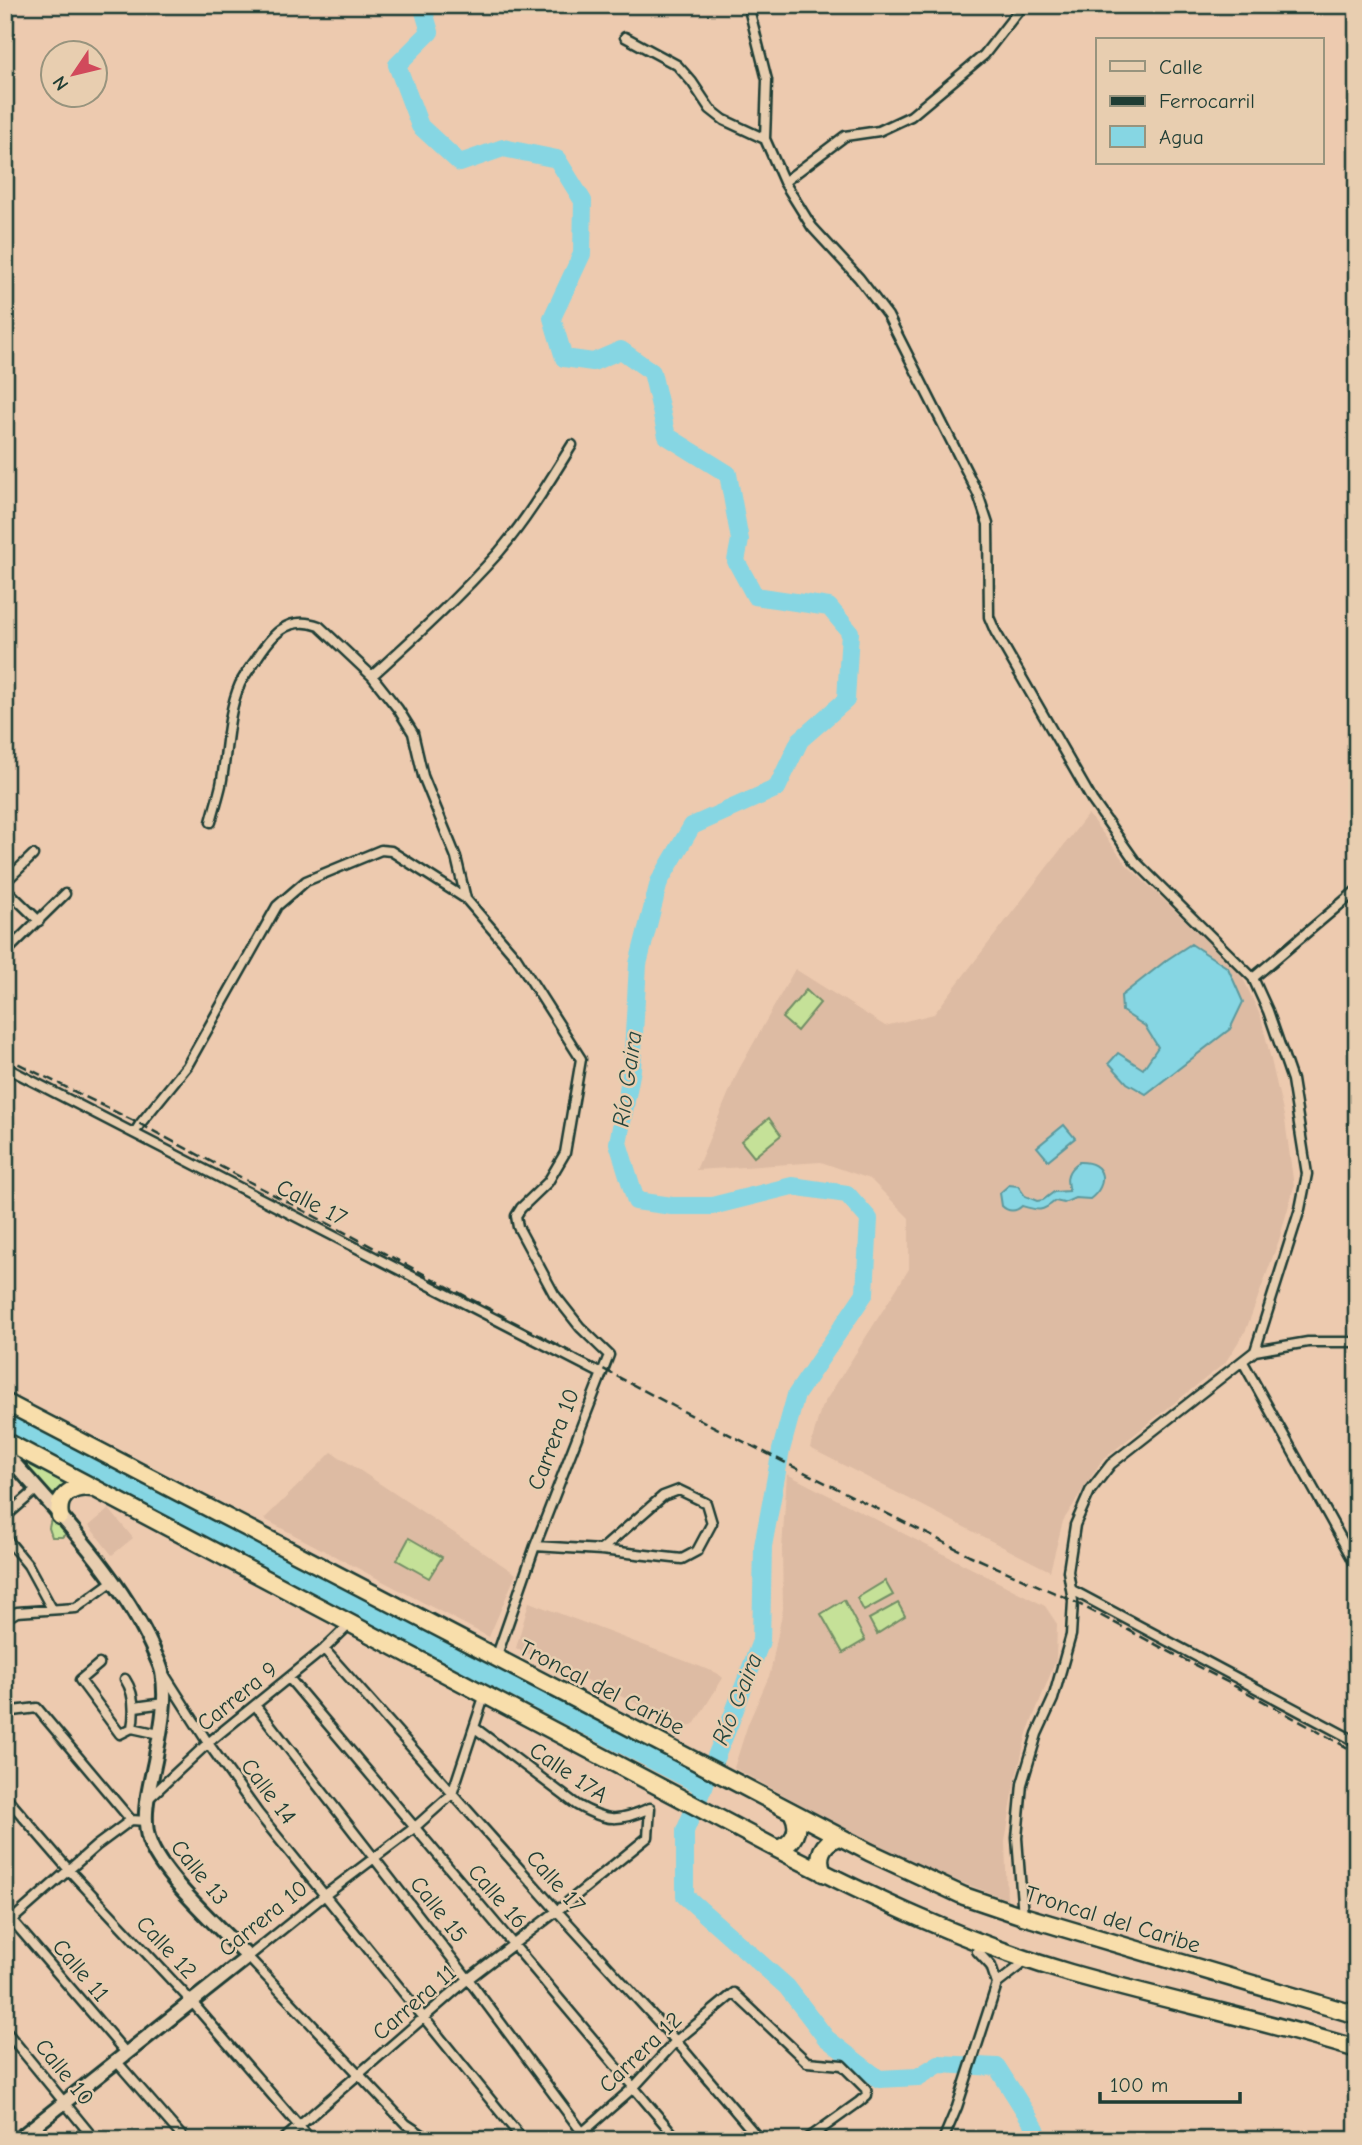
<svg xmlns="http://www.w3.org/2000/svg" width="1362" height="2145" viewBox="0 0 1362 2145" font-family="'Comic Neue',sans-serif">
	<rect width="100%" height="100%" fill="#edcaaf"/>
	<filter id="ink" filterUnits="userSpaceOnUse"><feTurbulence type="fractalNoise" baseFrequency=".0143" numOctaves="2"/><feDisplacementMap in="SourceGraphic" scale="14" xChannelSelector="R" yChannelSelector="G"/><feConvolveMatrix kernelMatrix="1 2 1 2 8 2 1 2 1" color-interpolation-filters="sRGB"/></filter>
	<g filter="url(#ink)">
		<path fill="#ddbba3" d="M1088,814l38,50 115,110 20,43 24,103 9,67 -15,53 -33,90 -21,33 -123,97 -39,61 -13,50 -240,-123 11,-40 88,-139v-51l-39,-39 -49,-17 -125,8 42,-99 57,-102 90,57 49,-12z
			M332,1452l184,122 -27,63 -225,-118z
			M787,1474l258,132 12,18 -1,36 -29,73 -12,49 -10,60 2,57 -96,-35 -177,-96 14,-44 22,-50 13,-65 -1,-60z
			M109,1509l24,29 -21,17 -23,-29z
			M529,1602l188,71 6,5 -28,45 -7,4 -172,-79z"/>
		<path fill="#c5e198" stroke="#728f66" stroke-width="2" d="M806,990l14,13 -23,28 -15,-13z
			M769,1118l12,17 -27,22 -13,-16z
			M14,1448l62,33 -22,23z
			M51,1519h6l9,15 -4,3h-10l-3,-9z
			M409,1538l33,19 -13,21 -32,-18z
			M885,1581l8,14 -29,16 -7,-13z
			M844,1600l21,40 -22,13 -22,-39z
			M898,1603l7,13 -28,18 -8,-15z"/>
		<path fill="#86d6e3" stroke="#5d999d" stroke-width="2" d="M1191,944l37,24 15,34 -13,27 -84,65 -19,-11 -18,-20 9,-10 25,16 15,-22 -13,-21 -23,-15 -1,-15 47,-37z
			M1064,1125l11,13 -27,22 -11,-13z
			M1079,1162c27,-1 30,23 11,37l-15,-1 -11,5 -9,-2c-13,11 -16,10 -33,5 -6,6 -14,6 -20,0l-2,-13 9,-8 9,1 7,10 12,5 6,-1 11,-8 15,-1c-4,-13 -2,-21 10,-29z"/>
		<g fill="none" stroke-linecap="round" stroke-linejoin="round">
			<path stroke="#86d6e3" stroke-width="18" d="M422,5l8,27 -33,33 23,61 40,37 43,-15 54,11 26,42 -1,53 -30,64 12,40 29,4 28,-12 31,22 15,64 61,38 12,66 -4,21 19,35 74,11 21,25 -4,68 -46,40 -23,48 -85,38 -33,56 -21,82 -6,105 -14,74 18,58 36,5h40l80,-20 55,8 22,25 -4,74 -69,102 -15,55 -18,96 -2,95 -32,84 -44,106v65l102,91 39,51 53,41 39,-2 21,-13 58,3 39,62 4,11
				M5,1423l699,364 3,-9"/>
			<g stroke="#1f3d34" stroke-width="13">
				<path id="street" d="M748,5l19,75 -2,59 19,43 28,45 47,51 29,38 90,178 10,30 1,93 6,14 97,169 43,61 118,117 15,33 24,69 15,94 -7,35 -45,142 -144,113 -21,27 -15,34 -7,46 5,30 -2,34 -18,64 -16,35 -15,50 -5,54 6,78
					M625,37l52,28 15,17 18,27 14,11 41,19
					M784,182l61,-46 34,-5 32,-15 73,-61 39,-50
					M372,676c43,-39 88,-80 127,-124 28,-33 50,-70 73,-107
					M211,822c3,-12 7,-24 10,-37 6,-31 6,-72 19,-101 4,-8 10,-16 15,-23 15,-24 32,-47 64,-35l53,50 26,33 15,24 10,43 33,81 10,42 50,58 65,102 -16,94 -17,29 -27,26 -5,8 2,11 36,67 26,33 29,28 -74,191 -39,112
					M5,882l28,-27
					M5,888l34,33
					M5,953l60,-59
					M1253,978l104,-88
					M5,1067l595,306
					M135,1132l5,-8 47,-58 90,-160 29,-25 75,-31 10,1 75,48
					M1255,1351l53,-9h49
					M1243,1362l114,205
					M5,1517l32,-28
					M5,1537l23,28 24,44
					M535,1546l66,4 81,9 15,-8 15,-28 -6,-20 -27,-13 -16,6 -62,54
					M1072,1590l285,152
					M5,1619l12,-7 59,-4 37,-27
					M324,1649l233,262 119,130 84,99
					M99,1664l-19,16 40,54 12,-6c3,-17 3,-34 -7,-49
					M164,1674l44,69 50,70 265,327
					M289,1678l389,462
					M255,1705l213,274 120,161
					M135,1707l29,-4
					M5,1712l32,-4 94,112
					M132,1728l27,6
					M5,1796l64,74 122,131 120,139
					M148,1799l60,-56 116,-94 27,-26
					M5,1912l122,142
					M5,1926l91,-80 35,-26 15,1
					M977,1951l14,15 6,18
					M5,2030l90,110
					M117,2062l68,78
					M283,2140l185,-161 89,-68 91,-74 2,-29c-31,14 -43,14 -73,-3l-102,-77
					M430,2140l-24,-16 -158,-167 77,-62 89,-67 38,-34 33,-100
					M574,2140l59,-52 43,-47 58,-48 73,69 35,3 24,24 1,6 -8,7 -53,38
					M943,2140l14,-33 40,-123 23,-18"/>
			</g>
			<g stroke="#1f3d34" stroke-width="18">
				<path id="secondary" d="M5,1453c52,59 114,122 147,194 3,8 8,16 10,25 6,29 -2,61 -7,89 -5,25 -14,54 -6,79 11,35 72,89 99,117l-231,183"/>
			</g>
			<g stroke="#1f3d34" stroke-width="21">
				<path id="highway" d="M5,1402l736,383 128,67 95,44 59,20 334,99
					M5,1441l772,408c95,49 190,94 293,124 95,27 192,47 287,76
					M60,1516c-4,-21 13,-31 33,-28
					M777,1849c17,-5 24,-19 16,-35
					M823,1873c-7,-17 -1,-30 16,-36"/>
			</g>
			<use href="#street" stroke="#e8ceb0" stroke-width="8"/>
			<use href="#secondary" stroke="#e8ceb0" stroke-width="12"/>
			<use href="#highway" stroke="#f8deab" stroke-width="16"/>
			<path stroke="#1f3d34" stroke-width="2.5" stroke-dasharray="10 5" stroke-linecap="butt" d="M5,1057l135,67 537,284 292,147 104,46 177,93 107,59"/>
		</g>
	</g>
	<g text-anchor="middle" stroke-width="5" stroke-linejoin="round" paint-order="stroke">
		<g font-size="23" fill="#1f3d34" stroke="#e8ceb0">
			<text transform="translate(312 1202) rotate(27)" y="8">Calle 17</text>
			<text transform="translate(553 1439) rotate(-69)" y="8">Carrera 10</text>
			<text transform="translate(602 1687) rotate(27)" y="8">Troncal del Caribe</text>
			<text transform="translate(237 1696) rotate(-39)" y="8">Carrera 9</text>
			<text transform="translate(569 1772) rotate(34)" y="8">Calle 17A</text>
			<text transform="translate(269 1791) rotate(53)" y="8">Calle 14</text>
			<text transform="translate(200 1872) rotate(51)" y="8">Calle 13</text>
			<text transform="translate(556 1881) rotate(48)" y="8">Calle 17</text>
			<text transform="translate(498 1896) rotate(49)" y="8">Calle 16</text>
			<text transform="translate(439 1909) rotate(52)" y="8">Calle 15</text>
			<text transform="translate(263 1918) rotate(-39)" y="8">Carrera 10</text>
			<text transform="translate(1113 1919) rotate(17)" y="8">Troncal del Caribe</text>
			<text transform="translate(167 1947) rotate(47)" y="8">Calle 12</text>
			<text transform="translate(81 1970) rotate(50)" y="8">Calle 11</text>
			<text transform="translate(414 2002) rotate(-41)" y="8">Carrera 11</text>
			<text transform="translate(640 2052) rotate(-44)" y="8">Carrera 12</text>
			<text transform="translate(65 2072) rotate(51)" y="8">Calle 10</text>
		</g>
		<g font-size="24" font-style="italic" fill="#24453d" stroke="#e8ceb0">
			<text transform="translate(627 1079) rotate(-82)" y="8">Río Gaira</text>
			<text transform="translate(737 1699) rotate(-68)" y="8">Río Gaira</text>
		</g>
	</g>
	<rect width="1362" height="2145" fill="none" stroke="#e8ceb0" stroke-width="28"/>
	<rect x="14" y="14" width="1334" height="2117" fill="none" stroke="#1f3d34" stroke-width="2.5" filter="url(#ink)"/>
	<rect x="1096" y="38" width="228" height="126" fill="#e8ceb0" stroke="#98947e" stroke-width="2"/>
	<rect x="1110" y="61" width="35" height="10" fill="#e8ceb0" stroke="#98947e" stroke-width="2"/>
	<text x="1159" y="74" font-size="21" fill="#1f3d34">Calle</text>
	<rect x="1110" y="96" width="35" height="10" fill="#1f3d34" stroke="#98947e" stroke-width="2"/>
	<text x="1159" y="108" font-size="21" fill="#1f3d34">Ferrocarril</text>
	<rect x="1110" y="126" width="35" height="21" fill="#86d6e3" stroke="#98947e" stroke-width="2"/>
	<text x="1159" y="144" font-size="21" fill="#1f3d34">Agua</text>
	<g transform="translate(74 74) rotate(235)"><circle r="33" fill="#e8ceb0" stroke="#98947e" stroke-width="2"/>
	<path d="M0-5L12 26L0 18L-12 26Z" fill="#d1495b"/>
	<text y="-10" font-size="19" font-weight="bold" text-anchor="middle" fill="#1f3d34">N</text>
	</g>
	<path d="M1100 2092v10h140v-10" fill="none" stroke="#1f3d34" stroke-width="3.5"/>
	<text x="1110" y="2092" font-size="21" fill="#1f3d34" stroke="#e8ceb0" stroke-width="5" paint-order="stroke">100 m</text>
</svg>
